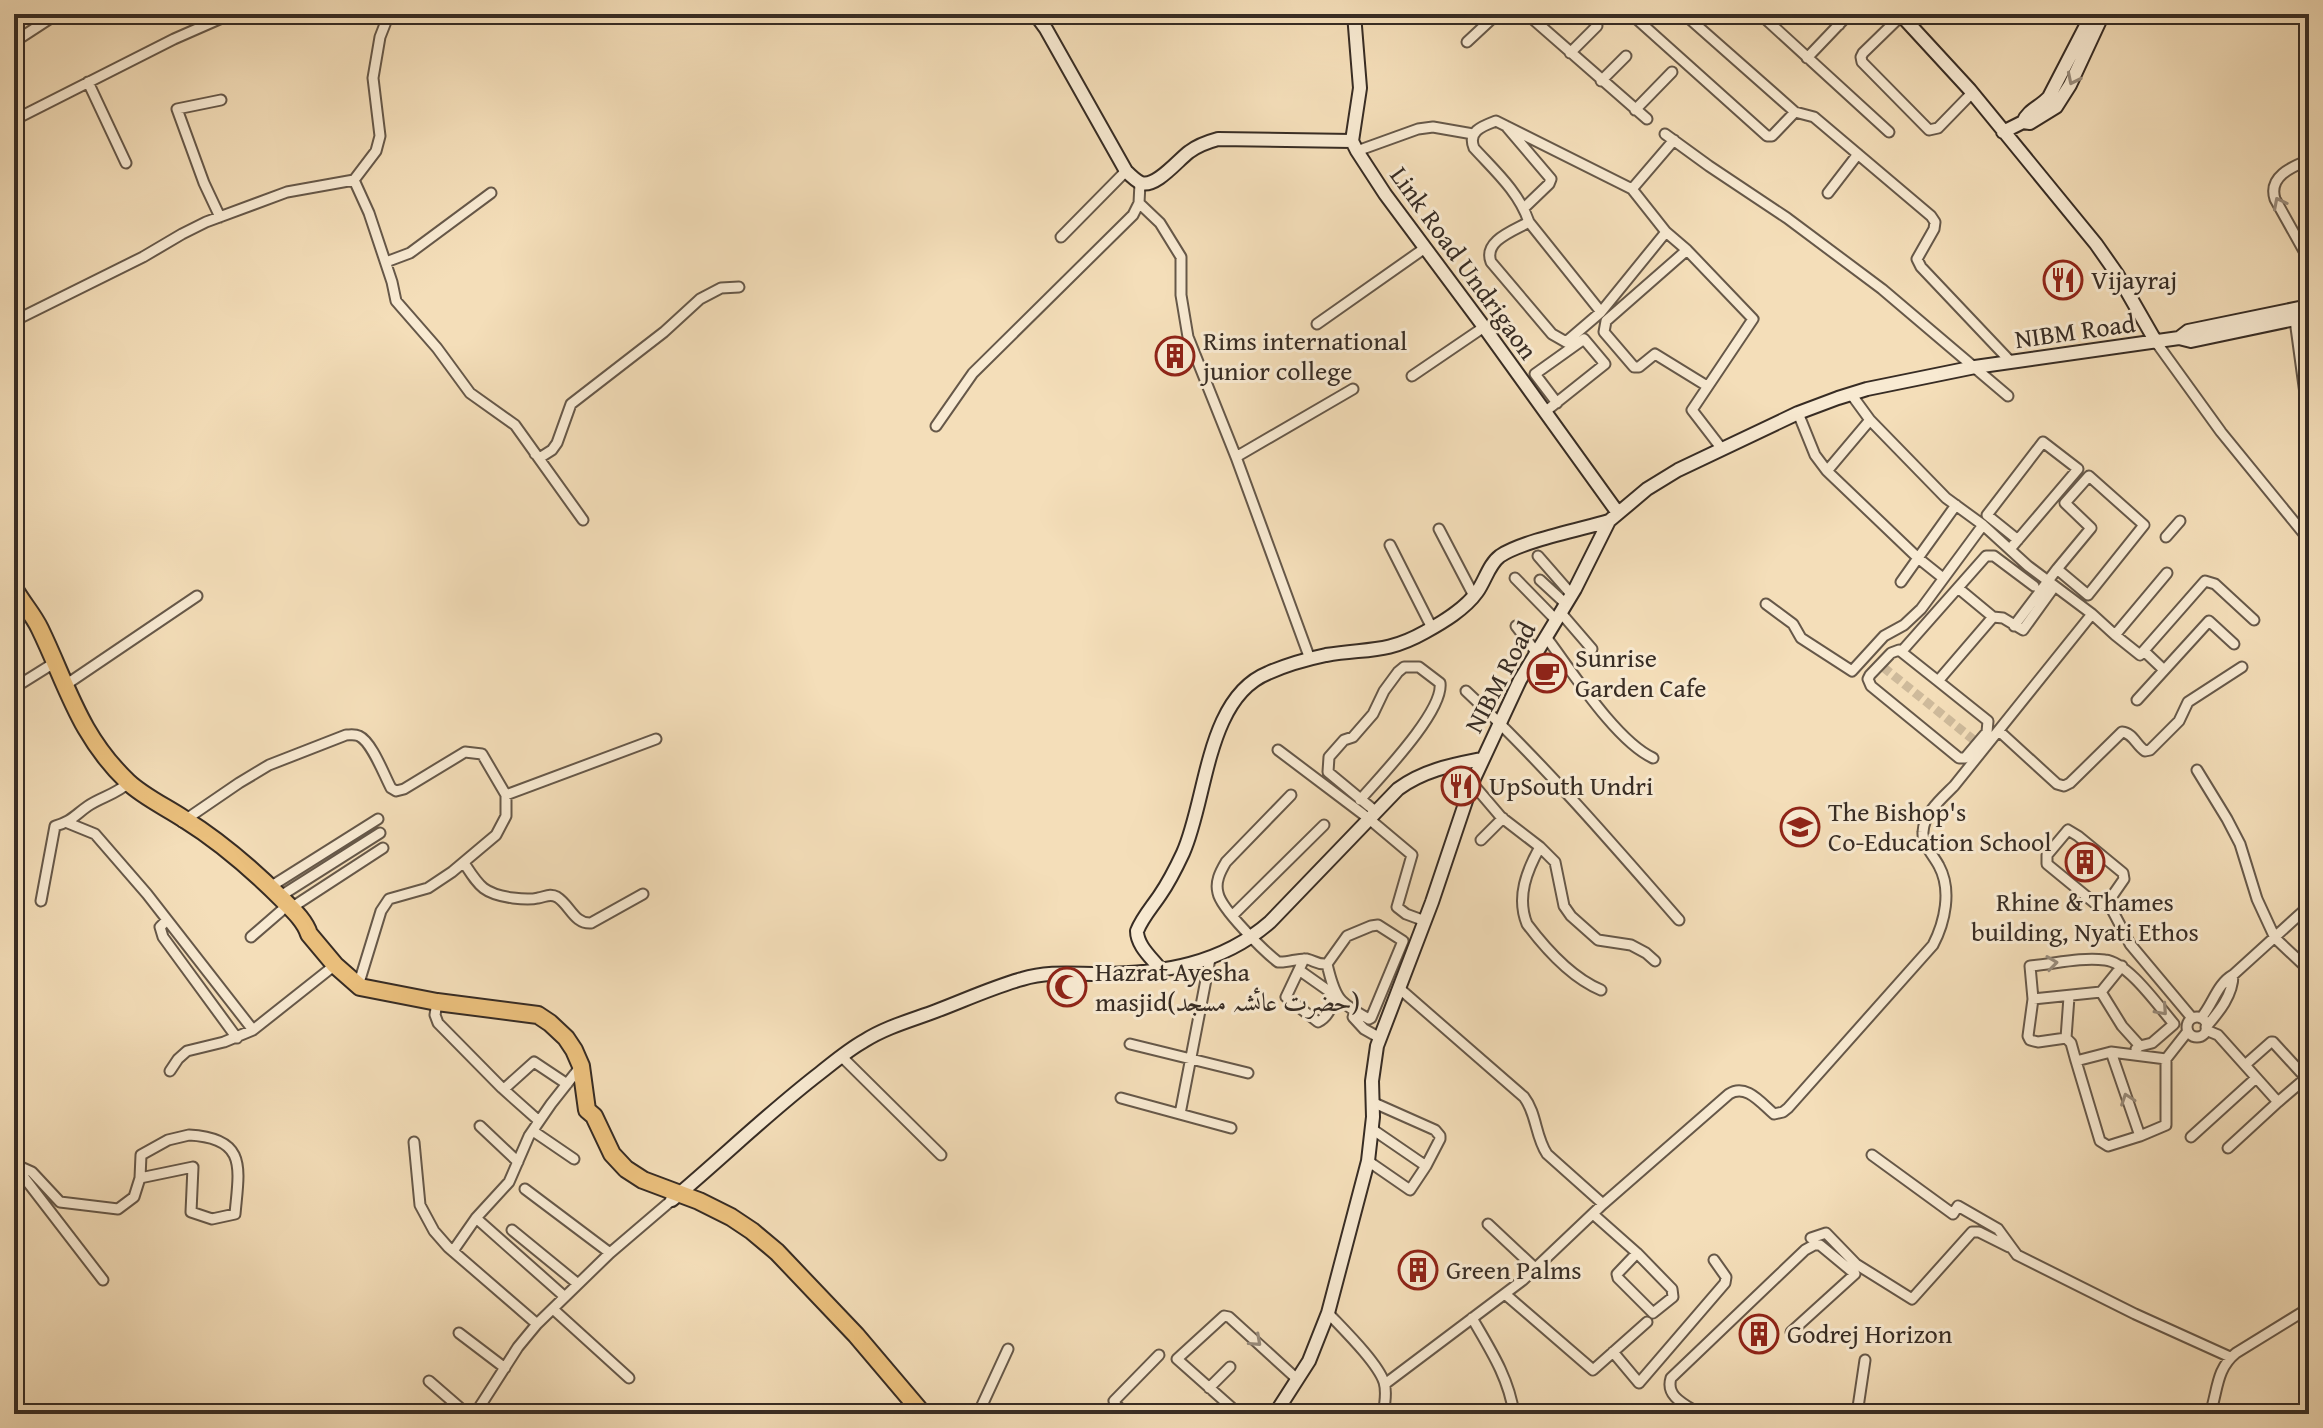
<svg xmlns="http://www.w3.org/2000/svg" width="2323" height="1428" viewBox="0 0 2323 1428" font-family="'Gentium Book Plus',Amiri,serif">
	<rect width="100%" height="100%" fill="#f4deb9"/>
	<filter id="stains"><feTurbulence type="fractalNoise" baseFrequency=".0025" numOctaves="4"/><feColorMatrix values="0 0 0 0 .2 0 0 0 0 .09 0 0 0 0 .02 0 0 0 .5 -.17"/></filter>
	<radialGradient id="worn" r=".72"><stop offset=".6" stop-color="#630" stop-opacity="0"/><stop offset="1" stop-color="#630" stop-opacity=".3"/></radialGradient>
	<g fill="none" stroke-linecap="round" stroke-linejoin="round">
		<path stroke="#ceba9b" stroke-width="9" stroke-dasharray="9 4.5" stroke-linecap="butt" d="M1883,667l92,74"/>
		<g stroke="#665849" stroke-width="13">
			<path id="street" d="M389,14l-9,23 -7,41 7,58 -4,15 -22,29 15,33 23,69 4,19 41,47 33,45 45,32 68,95
				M1527,14l120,105
				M1631,14l136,122h5l23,-24
				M1684,14l111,98 19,5 117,99 4,6 -1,7 -17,30 4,8 90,95
				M1760,14l129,118
				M1829,14l10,11
				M1901,16l-38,37 -2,4 1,5 67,68 9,-2 34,-35
				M1539,24l11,-10
				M14,42l43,-28
				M1467,42l30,-28
				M1570,53l27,-27
				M1807,58l42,-44
				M1601,81l25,-25
				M88,82l38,81
				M1635,110l37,-38
				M14,120l160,-81 57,-25
				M1506,126l45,53 -2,5 -25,24
				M1665,134l44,32 78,52 95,71 126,107
				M1357,151l61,-22 15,-2 40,7
				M2309,160c-18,7 -41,17 -34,39l34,61
				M1632,189l42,-49
				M1828,193l30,-39
				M1139,203l21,20 21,34v38l7,42 48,120 74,202
				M220,217l-16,-34 -27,-74 44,-9
				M1529,222c-10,-30 -35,-52 -55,-74 -7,-17 9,-22 22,-27l136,68 34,43 21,18 66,69 -61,91 30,39
				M1061,237l65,-66
				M1687,250l-81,71 -2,11 30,35h5l16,-13 52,32
				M386,262l24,-9 81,-60
				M1601,312l-72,-90c-16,9 -46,19 -38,40l61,72 14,8 35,-30 65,-80
				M2295,320l14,103
				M14,321l129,-64 39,-23 24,-12 81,-30 67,-12
				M1317,324l108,-76
				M2156,342l65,90 88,108
				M1412,376l72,-49
				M1851,394l19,26 76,78 37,27 45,41 64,48 23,21 52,-62
				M1546,411l59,-47 -21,-25 -49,35 22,29
				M1798,413l17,42 12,16
				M1870,420l-43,51 91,87 38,-53
				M936,426l37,-53 160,-158 6,-12 1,-20
				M535,454l6,3 11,-7 5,-7 14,-39 93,-72 36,-33 21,-11 18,-1
				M1236,457l117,-68
				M1439,529l35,67
				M2166,537l14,-16
				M1390,545l42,83
				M2010,549l68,-80 -35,-27 -56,73 31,25
				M1538,556l34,39
				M1515,578l41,42
				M1540,580l26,24
				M1901,582l17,-24 25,20
				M1958,588l35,29
				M1766,604l27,20 8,14 51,33 32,-35 20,-11 17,-16 62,-84
				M1561,613l31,36
				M1516,626l20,26
				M2014,626l43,-57 31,26 56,-70 -55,-49 -24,27 26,25 -34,41
				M2115,635l25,20 65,-74 10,3 39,36
				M1546,637c25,33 70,104 107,121
				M1902,651l84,-95h8l40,30
				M2144,651l20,19
				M1938,681l50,40 -1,11 -22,26h-6l-88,-72 -3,-7 2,-4 21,-22 8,-3 39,31 55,-64 10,1 20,12 31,-43
				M64,686l133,-90
				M14,688l40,-25
				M1466,691c76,71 144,150 213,229
				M2137,700l72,-79 25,23
				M1999,731l58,53 7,2 6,-3 52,-51c11,1 14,13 23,19l5,-1 29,-29 9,-19 54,-35
				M1278,750l90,68 44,37 -15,52 9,7 19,7
				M2197,770l30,49 13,25 17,55 18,39 34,32
				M1472,783l29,34 39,30c-13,23 -24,50 -13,77 18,24 45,54 74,66
				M506,795l150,-56
				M1291,795l-65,67c-6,10 -11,20 -8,31 3,16 47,59 60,69 10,1 20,-4 29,-3 8,2 11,6 20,5l20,-28 24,-10 7,-1 25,16 -32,77 -2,1c-31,-17 -34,-21 -42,-55
				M1360,800c20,-23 84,-89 80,-117l-21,-16h-15l-6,5 -14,19 -11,23 -20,23 -9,3 -15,17 -1,15 47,39
				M182,822l57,-39 30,-18 77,-30c4,0 9,-1 13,1 13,6 25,39 32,52l5,3 8,-2 61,-37 17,2 24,41v21l-10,19 -44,37 -24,16 -39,11 -8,12 -23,75
				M68,823l27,11 52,60 106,136
				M2068,830l10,6 45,37 1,6 -16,23 -11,3 -50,-41v-9z
				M2309,835l-4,19 4,13
				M1481,840l22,-22
				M1540,847l15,15 9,44 7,10 27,24 33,5 15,8 9,8
				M464,863c15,23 19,31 49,35 8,1 17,2 25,0 7,-1 12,-5 19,-1 13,8 17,27 34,26l52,-29
				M270,887l108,-68
				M279,897l101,-64
				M41,901l14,-75c16,-4 20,-11 33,-20 13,-9 29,-12 40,-23
				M2108,902l22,42 62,74
				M291,908l92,-60
				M1233,915l91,-90
				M167,920l-7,7 3,10 74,101
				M251,937l30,-26
				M1299,970l34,24c1,11 -5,23 -15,28l-32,-25 18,-38
				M14,987l4,3
				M1400,989l124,108c13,17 11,39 23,57l56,50
				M2101,992l21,34 18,20 -4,3
				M2069,997l-3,41 5,5 5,18
				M2033,999l68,-7 21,-26
				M437,1002l-2,13 3,8 64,65 37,33
				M1353,1017l11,12 16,9
				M2187 1027a10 10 0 1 1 20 0a10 10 0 1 1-20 0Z
				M2201,1018c12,-14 16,-34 32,-43l76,-69
				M2206,1027c13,-15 27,-32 27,-52
				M2206,1030l12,5 60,67 -50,46
				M2066,1038l-28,4 -8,-2 -2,-4 5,-37 -3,-33c24,-2 50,-9 75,-6 23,2 54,47 69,64l-22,19 -12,3
				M1130,1044l118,29
				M2111,1052l29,84 26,-11v-66l22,-28
				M841,1056l100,99
				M2245,1065l26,-23h2l33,36 -28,24
				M170,1071l8,-12 9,-8 37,-9 29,-12 82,-65
				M504,1089l30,-27 33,22
				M1121,1098l110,30
				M1180,1114l30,-155
				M480,1126l38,36
				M1372,1129l54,37 14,-27v-3l-5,-6 -63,-28
				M533,1131l41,28
				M189,1135c59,3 50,34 46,79l-23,5 -21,-7 2,-45 -53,11 1,-23 27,-15z
				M2140,1136l-32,10 -8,-5 -24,-80 35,-9 55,7
				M2191,1137l65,-59
				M414,1142l6,63 14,26 14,16 89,77
				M1872,1155l81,59 5,-8 40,23 19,26 118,59 95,43
				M1368,1161l42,29 16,-24
				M14,1164l18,8 28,30 58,7 16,-12 6,-19
				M16,1167l87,113
				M525,1189l85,64
				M1593,1214l44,39 35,36 1,8 -20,16 -35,-35 -1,-4 20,-21
				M476,1218l89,79
				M1488,1224l47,44
				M512,1230l66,54
				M1811,1238l15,-5 30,31 56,35 60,-67h7l30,15
				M453,1251l23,-33 33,-36 20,-46 22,-32 30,-38
				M1505,1294l88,76 54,-48
				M553,1309l76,69
				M1328,1313c15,16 49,49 56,69 3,10 1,22 -1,32
				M1472,1318c18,31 37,60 42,96
				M459,1333l46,35
				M1613,1352l26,31 86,-100 1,-6 -12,-17
				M429,1381l38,33
				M1385,1384l138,-104 80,-76 126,-110c17,-11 32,9 45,20l9,-2 5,-4 145,-163c12,-23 19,-55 6,-79 -5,-10 -17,-22 -16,-34 1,-19 19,-34 31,-46l138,-172
				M1209,1388l21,-21
				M475,1414l43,-67 19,-23 73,-71 62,-53
				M978,1414l30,-65
				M1127,1414l-11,-9 -2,-4 45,-46
				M1212,1414l3,-4
				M1239,1414l-62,-55 47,-43 5,1 68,62
				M1700,1414c-14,-9 -35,-17 -29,-36l134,-128 9,-5h6l35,29 -64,58
				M1857,1414l8,-54
				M2210,1414c8,-24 6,-45 26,-61l73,-45"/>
		</g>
		<g stroke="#372c24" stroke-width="16">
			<path id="secondary" d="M1035,14l11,15 80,142c4,4 10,10 15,12 15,5 37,-23 48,-31 9,-7 18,-10 29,-13l134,2
				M1354,14l6,74 -8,53 5,10 28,43 99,133 134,186
				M1900,14l70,76 126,154 21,30 39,68
				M2023,122c5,-12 17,-15 26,-25l43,-83
				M2003,132l20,-10 7,1 26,-16 14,-22 33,-71
				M2179,338l9,-7 121,-25
				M1161,970c-9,-12 -24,-24 -24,-39 5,-13 15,-24 23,-36 9,-13 16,-27 23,-42 24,-53 23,-155 85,-180 18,-8 39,-14 58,-18 41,-7 60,-1 99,-23 18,-10 40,-23 52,-40 8,-11 12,-28 23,-36 22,-15 82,-27 109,-35
				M672,1200c50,-42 96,-87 148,-127 14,-11 28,-23 44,-32 22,-14 48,-21 72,-30 29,-11 57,-24 86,-32 26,-8 51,-5 78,-5 62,0 122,-10 170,-52l128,-133c26,-19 54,-24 84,-30
				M1275,1414l34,-53 19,-48 40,-152 5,-44 -1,-36 5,-35 55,-144 40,-119 48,-103 55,-91 34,-68 38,-32 31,-19 120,-57 40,-15 29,-9 108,-22 204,-29 12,3 118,-25"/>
		</g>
		<g stroke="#372c24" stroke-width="20">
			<path id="highway" d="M14,588c8,15 19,26 26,41 28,58 39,106 88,153 16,15 38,25 56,37 37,23 69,51 99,81 10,10 22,21 26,34l26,31 25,22 77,15 101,13 12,8 16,15 8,12 7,16 6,44 7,6 18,38 14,15 17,11 56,21 32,16 21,14 25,21 79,83 67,79"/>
		</g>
		<use href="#street" stroke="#f8ead2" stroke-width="9"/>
		<use href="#secondary" stroke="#f8ead2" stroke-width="12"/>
		<use href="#highway" stroke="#eabf7c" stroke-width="16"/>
	</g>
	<defs><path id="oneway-chevron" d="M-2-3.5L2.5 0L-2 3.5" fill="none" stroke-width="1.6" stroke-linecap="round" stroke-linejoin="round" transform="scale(2)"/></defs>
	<g stroke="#988b7b">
		<use href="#oneway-chevron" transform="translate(2073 79) rotate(116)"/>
		<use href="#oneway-chevron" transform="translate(2279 203) rotate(-117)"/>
		<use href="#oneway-chevron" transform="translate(2052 963) rotate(-8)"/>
		<use href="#oneway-chevron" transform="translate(2162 1010) rotate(48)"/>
		<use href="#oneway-chevron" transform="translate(2127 1099) rotate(-109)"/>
		<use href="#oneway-chevron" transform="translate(1256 1341) rotate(42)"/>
	</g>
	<defs>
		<g id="restaurant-ring" transform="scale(2)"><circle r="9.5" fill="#f8ead2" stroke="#8f2418" stroke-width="1.5"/><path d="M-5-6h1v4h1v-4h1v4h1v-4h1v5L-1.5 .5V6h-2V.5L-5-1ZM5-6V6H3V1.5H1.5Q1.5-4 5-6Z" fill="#8f2418"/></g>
		<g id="building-ring" transform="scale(2)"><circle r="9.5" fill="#f8ead2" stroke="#8f2418" stroke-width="1.5"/><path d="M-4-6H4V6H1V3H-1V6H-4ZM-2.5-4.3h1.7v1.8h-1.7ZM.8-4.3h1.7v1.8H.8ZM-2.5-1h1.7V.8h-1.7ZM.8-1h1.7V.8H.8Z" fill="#8f2418"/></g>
		<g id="cafe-ring" transform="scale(2)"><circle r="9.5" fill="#f8ead2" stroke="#8f2418" stroke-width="1.5"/><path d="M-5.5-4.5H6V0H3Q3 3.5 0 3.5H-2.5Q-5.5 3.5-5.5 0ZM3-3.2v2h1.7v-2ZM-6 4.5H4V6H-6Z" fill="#8f2418"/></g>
		<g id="school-ring" transform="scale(2)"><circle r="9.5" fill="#f8ead2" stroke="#8f2418" stroke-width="1.5"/><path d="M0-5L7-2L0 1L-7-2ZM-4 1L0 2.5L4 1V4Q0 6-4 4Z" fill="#8f2418"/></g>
		<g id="mosque-ring" transform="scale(2)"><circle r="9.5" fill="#f8ead2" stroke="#8f2418" stroke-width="1.5"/><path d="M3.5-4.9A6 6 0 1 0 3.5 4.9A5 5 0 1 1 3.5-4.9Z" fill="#8f2418"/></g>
	</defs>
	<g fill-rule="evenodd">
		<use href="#restaurant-ring" x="2063" y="280"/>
		<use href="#building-ring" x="1175" y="356"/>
		<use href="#cafe-ring" x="1547" y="673"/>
		<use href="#restaurant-ring" x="1461" y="786"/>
		<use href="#school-ring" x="1800" y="827"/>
		<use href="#building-ring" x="2085" y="862"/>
		<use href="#mosque-ring" x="1067" y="987"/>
		<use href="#building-ring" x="1418" y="1270"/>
		<use href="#building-ring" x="1759" y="1334"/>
	</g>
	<g text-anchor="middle" stroke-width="6" stroke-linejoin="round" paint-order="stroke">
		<g font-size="26" fill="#372c24" stroke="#f8ead2">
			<text transform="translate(1464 263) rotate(54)" y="9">Link Road Undrigaon</text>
			<text transform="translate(2075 331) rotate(-8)" y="9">NIBM Road</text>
			<text transform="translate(1500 677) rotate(-62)" y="9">NIBM Road</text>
		</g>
		<g font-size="26" fill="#372c24" stroke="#f8ead2" text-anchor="start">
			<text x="2091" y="289">Vijayraj</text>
			<text x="1203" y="350">Rims international<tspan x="1203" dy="30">junior college</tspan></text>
			<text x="1575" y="667">Sunrise<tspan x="1575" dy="30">Garden Cafe</tspan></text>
			<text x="1489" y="795">UpSouth Undri</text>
			<text x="1828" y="821">The Bishop's<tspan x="1828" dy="30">Co-Education School</tspan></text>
			<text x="2085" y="911" text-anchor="middle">Rhine &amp; Thames<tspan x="2085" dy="30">building, Nyati Ethos</tspan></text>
			<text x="1095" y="981">Hazrat Ayesha<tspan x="1095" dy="30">masjid(حضرت عائشہ مسجد)</tspan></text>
			<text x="1446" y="1279">Green Palms</text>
			<text x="1787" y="1343">Godrej Horizon</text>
		</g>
	</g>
	<rect width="2323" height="1428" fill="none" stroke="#f4deb9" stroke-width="48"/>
	<rect x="16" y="16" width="2291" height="1396" fill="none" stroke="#372c24" stroke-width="4"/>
	<rect x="24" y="24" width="2275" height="1380" fill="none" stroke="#372c24" stroke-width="2"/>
	<rect width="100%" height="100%" filter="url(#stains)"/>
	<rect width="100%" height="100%" fill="url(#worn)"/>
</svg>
